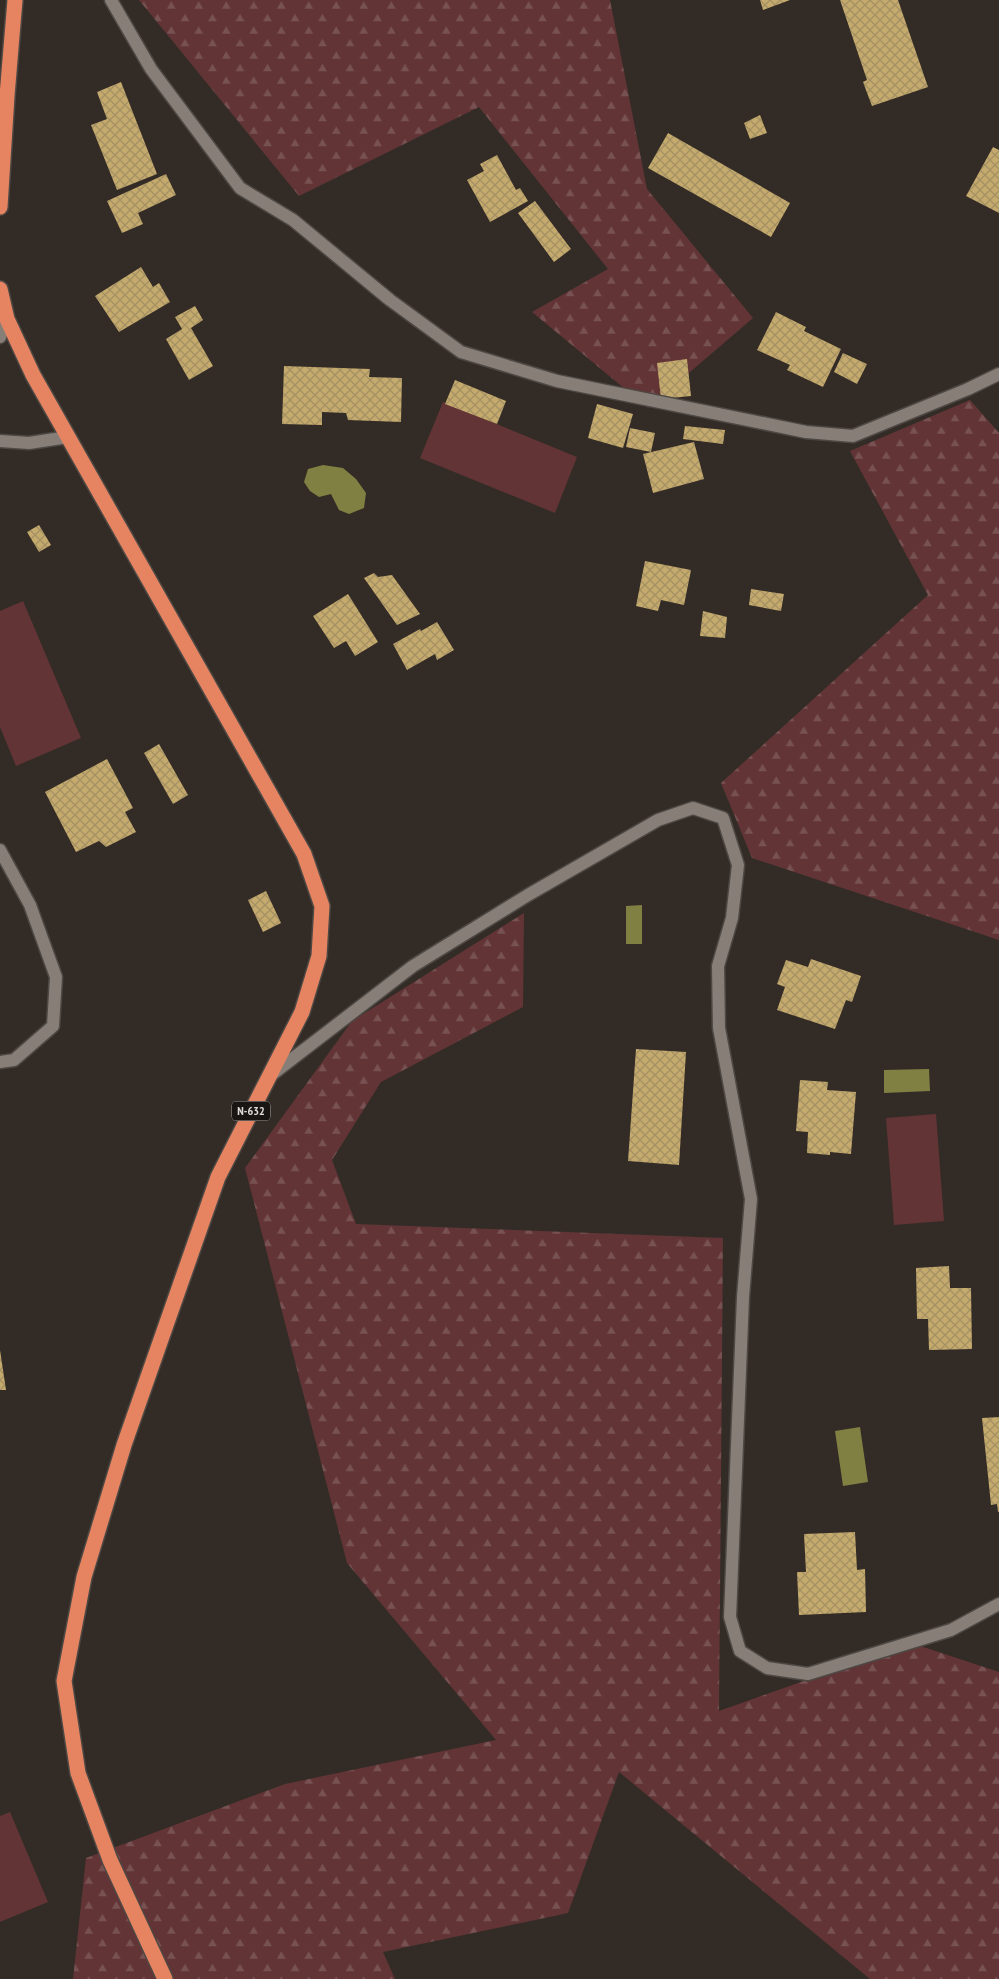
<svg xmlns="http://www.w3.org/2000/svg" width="999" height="1979" viewBox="0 0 999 1979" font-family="'PT Sans Narrow',sans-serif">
	<defs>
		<pattern id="forest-firs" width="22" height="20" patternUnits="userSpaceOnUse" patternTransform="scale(1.25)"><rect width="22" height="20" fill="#623436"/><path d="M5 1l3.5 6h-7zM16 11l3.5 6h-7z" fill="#785152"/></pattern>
		<pattern id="building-cross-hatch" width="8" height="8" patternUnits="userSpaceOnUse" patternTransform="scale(1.25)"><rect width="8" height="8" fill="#c5aa6e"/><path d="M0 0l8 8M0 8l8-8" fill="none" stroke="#a59063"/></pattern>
	</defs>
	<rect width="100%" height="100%" fill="#332c26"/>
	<path fill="#623436" d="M443,402l134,55 -22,56 -135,-55z
		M23,601l58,137 -65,28 -16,-39v-116z
		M936,1114l8,107 -50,4 -8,-107z
		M10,1812l38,90 -48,20v-106z"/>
	<path fill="url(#forest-firs)" d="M139,0h471l37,189 106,129 -105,90 -116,-96 76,-43 -129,-162 -180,89z
		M970,400l29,33v507l-247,-82 -31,-75 207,-188 -78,-144z
		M524,913l-1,94 -142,75 -49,78 24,64 367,14 -4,473 192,-68 88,29v307h-129l-251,-207 -51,141 -185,39 12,27h-322l13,-121 199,-74 211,-44 -149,-177 -102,-395 107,-147z"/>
	<path fill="#7f8042" d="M323,465l20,3 13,11 10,14 -2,15 -15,6 -10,-4 -8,-16 -12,3 -9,-6 -6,-9 4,-13z
		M642,905v39h-16v-38z
		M929,1069l1,22 -46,2v-23z
		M860,1427l8,55 -25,4 -8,-55z"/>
	<path fill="url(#building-cross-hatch)" d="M760,0h30l-27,10z
		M840,0h58l30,87 -56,19 -9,-24 4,-2z
		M121,82l36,92 -40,16 -26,-65 16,-6 -10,-27z
		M760,115l7,18 -17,6 -6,-16z
		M668,133l122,70 -19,34 -123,-69z
		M993,147l6,3v63l-33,-17z
		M497,155l19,35 4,-2 8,13 -38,21 -23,-42 17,-9 -4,-7z
		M166,174l10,21 -38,18 5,11 -21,9 -15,-32z
		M535,201l36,48 -17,13 -36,-49z
		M141,267l12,20 6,-4 11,19 -51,30 -24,-36z
		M195,306l8,14 -12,8 22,38 -24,14 -23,-41 16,-10 -7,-12z
		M776,312l30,15 -2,4 37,18 -18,38 -36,-17 3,-5 -33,-15z
		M843,353l24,11 -10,20 -23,-12z
		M687,359l4,37 -30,3 -4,-36z
		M284,366l86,3 -1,8 33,1 -1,44 -53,-2 -2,-7 -24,-1v13l-40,-1z
		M455,380l51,21 -9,23 -52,-20z
		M597,404l36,10 -10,34 -35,-10z
		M685,426l40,4 -2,14 -40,-5z
		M630,428l25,5 -4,19 -25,-5z
		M694,442l10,37 -51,14 -10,-39z
		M39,525l12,20 -12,7 -12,-20z
		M645,561l46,9 -7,35 -23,-5 -3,11 -22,-5z
		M374,573l4,4 14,-2 28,39 -23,11 -33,-47z
		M751,589l33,5 -3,17 -32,-6z
		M348,594l30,48 -23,14 -9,-15 -12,7 -21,-32z
		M703,611l24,6 -2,21 -25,-2z
		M437,622l17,28 -17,10 -2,-6 -28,16 -14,-26 27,-15 1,2z
		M159,744l29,51 -15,9 -29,-51z
		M107,759l26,49 -8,4 11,20 -30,15 -7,-6 -23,11 -31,-60z
		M266,891l15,32 -18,9 -15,-32z
		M811,959l50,17 -9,26 -6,-2 -11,29 -58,-19 8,-23 -8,-3 9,-24 22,7z
		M636,1049l50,3 -7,113 -51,-4z
		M800,1080l28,2 -1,8 29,2 -5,62 -21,-2v3l-23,-2 1,-21 -12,-1z
		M949,1266l1,22h21l1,61 -43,1 -1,-31h-11l-1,-51z
		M0,1350l6,40h-6z
		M999,1417v95h-1l-1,-8 -6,1 -9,-87z
		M855,1532l2,38 8,-1 1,43 -67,3 -2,-43h9l-2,-38z"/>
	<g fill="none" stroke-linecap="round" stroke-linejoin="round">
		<g stroke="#4e4844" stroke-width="15">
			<path id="lane" d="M0,337l7,-18
				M0,441l29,2 39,-6
				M0,850l30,55 26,72 -3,49 -39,34 -14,2
				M270,1076l143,-110 115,-71 130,-75 35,-12 30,10 15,47 -6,53 -14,48 1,62 32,171 -8,98 -13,320 10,34 27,17 41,6 143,-44 48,-26"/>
		</g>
		<g stroke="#4e4844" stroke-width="15">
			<path id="street" d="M111,0l40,69 89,119 53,32 97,80 71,52 96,29 249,51 47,4 115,-47 31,-15"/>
		</g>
		<g stroke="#4e4844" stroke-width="18">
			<path id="highway" d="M0,207l7,-111 8,-96
				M0,289l7,30 26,56 271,479 18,52 -3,50 -17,56 -84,165 -94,268 -40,132 -20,104 14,92 32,87 55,119"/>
		</g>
		<use href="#lane" stroke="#867e77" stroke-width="12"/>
		<use href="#street" stroke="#867e77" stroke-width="12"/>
		<use href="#highway" stroke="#e68461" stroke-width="15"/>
	</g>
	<g text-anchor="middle" stroke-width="5" stroke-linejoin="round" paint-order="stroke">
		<rect fill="#181512" stroke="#a5a09d" stroke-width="1" x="232" y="1101.5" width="38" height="19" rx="4"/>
		<g font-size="12" font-weight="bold" fill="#e1dcd9">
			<text x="251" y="1115">N-632</text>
		</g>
	</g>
</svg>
